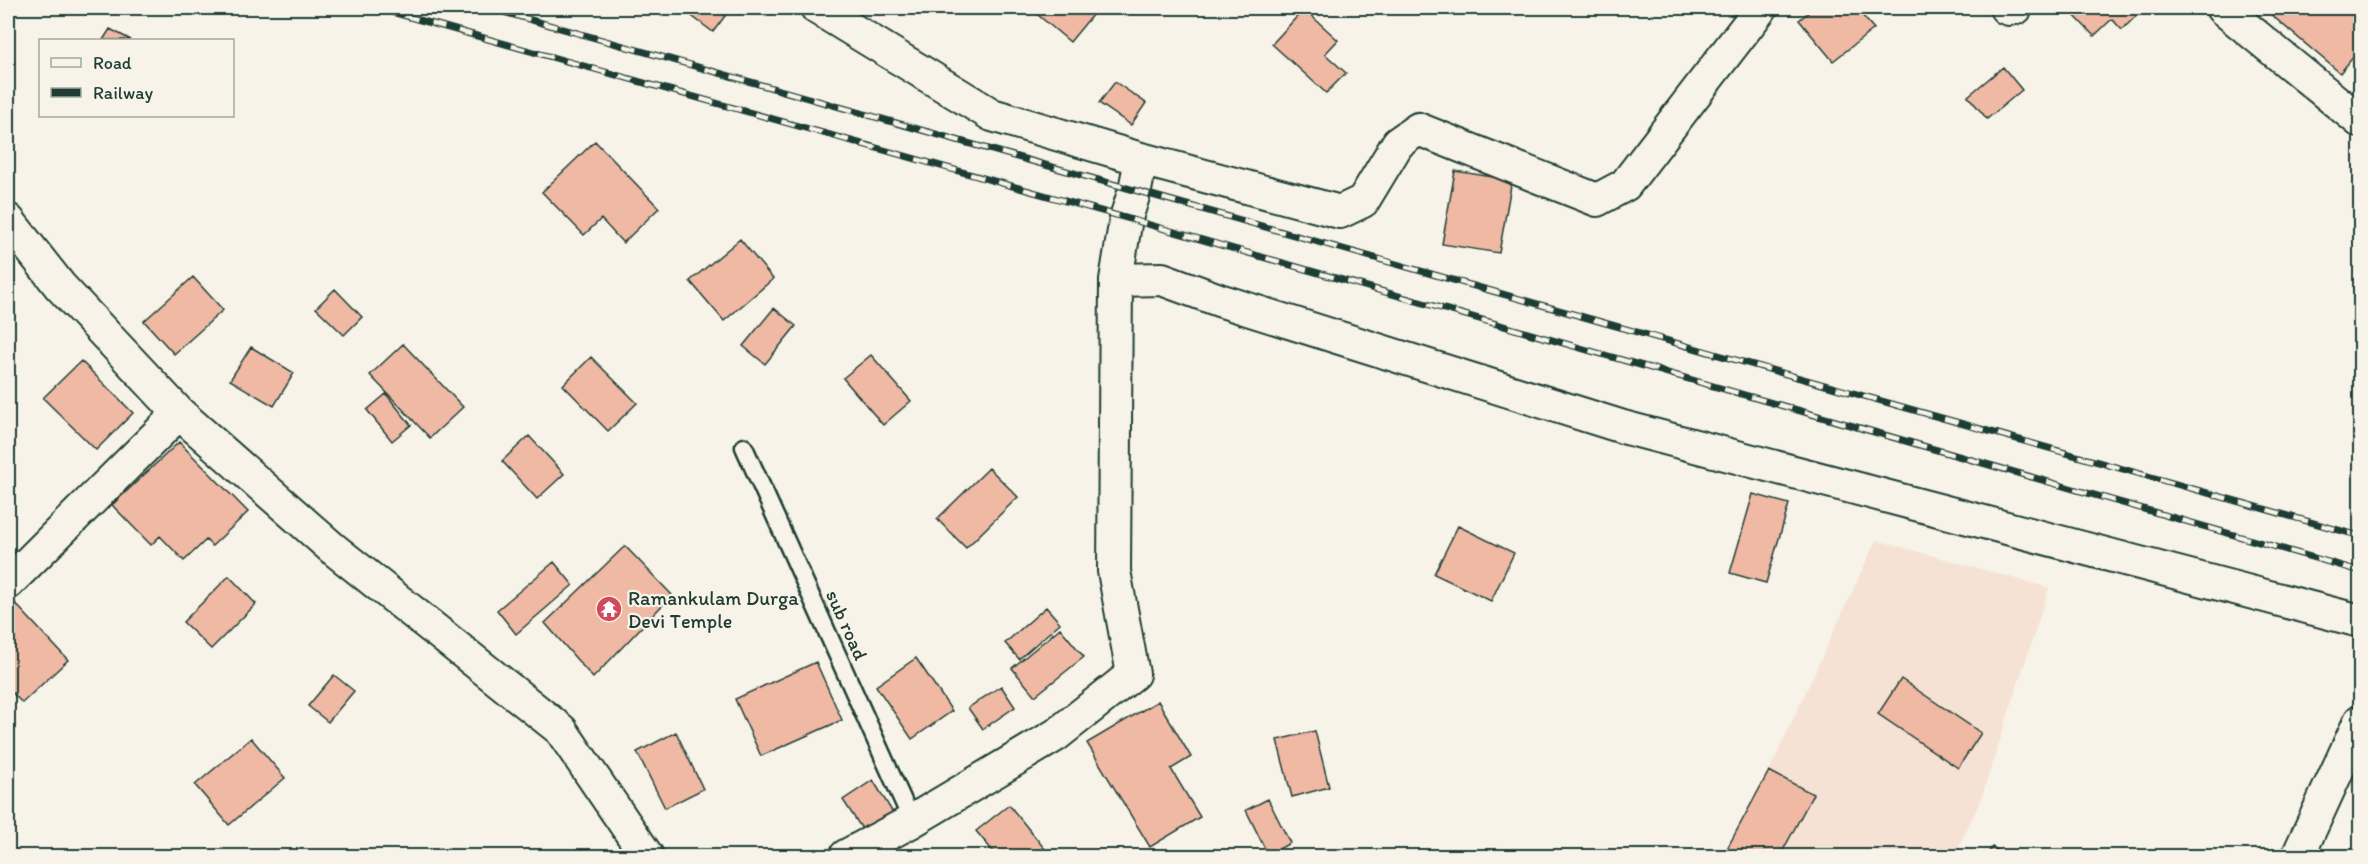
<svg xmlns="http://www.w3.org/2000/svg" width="2368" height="864" viewBox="0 0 2368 864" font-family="Itim,sans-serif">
	<rect width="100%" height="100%" fill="#f7f3e8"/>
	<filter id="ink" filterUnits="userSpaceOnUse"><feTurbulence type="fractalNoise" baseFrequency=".0167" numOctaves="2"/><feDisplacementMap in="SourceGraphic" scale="12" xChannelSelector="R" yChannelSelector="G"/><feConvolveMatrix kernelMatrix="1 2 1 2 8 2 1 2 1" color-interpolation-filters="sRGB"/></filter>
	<g filter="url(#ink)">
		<path fill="#f5e2d4" d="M1876,540l173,48 -69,214 -26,54h-224z"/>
		<path fill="#efb9a4" stroke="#1f3d34" stroke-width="1.5" d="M681,8h50l-18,24z
			M1034,8h64l-28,34 -38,-32z
			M1814,8h42l18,21 -41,32 -34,-41z
			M2073,8h61l5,5 -17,17 -10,-11 -18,17 -24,-25z
			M2273,8h70l17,14v27l-20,24 -71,-60z
			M1304,9l34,31 -13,14 21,19 -20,20 -54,-49z
			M110,29l21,11h-28z
			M2003,67l19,23 -35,29 -19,-23z
			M1115,82l31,21 -15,22 -32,-22z
			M595,141l64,67 -36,35 -22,-24 -17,16 -42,-43z
			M1455,171l57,9 -13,73 -57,-9z
			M740,239l33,40 -49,42 -34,-40z
			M193,277l30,33 -49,44 -30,-33z
			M335,289l27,28 -18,18 -28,-27z
			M774,308l22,18 -31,38 -22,-18z
			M403,344l60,63 -33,31 -60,-63z
			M251,347l43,26 -20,33 -44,-26z
			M871,355l40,46 -28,24 -40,-47z
			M591,357l46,46 -29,28 -45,-46z
			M81,361l52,52 -37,37 -53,-52z
			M386,394l25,31 -19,16 -25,-31z
			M529,436l35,38 -27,25 -35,-38z
			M179,442l69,70 -36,34 -6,-6 -22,21 -24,-25 -9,9 -39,-40z
			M989,468l29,29 -52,51 -29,-29z
			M1753,494l36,10 -23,79 -36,-10z
			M1458,526l56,27 -23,48 -57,-27z
			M625,546l47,49 -79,83 -48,-55z
			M554,562l19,23 -57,49 -19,-24z
			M229,576l27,28 -45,45 -28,-27z
			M14,602l54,58 -46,43 -14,-15v-79z
			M1046,607l14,16 -41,36 -14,-16z
			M1060,628l24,29 -49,39 -23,-28z
			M916,658l36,53 -40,28 -36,-53z
			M816,662l26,58 -81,36 -26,-57z
			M334,675l20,16 -26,31 -20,-16z
			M1901,679l80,54 -23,35 -80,-54z
			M1001,686l14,21 -32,22 -15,-21z
			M1158,701l33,56 -20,12 29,48 -50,30 -63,-104z
			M1315,731l14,56 -37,10 -15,-57z
			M676,732l27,57 -38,19 -28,-56z
			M251,738l34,40 -56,47 -34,-40z
			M1769,771l44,23 -33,62h-57z
			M873,780l20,33 -29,19 -21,-32z
			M1268,799l22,44 -22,12 -22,-45z
			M1009,805l40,49 -3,2h-49l-21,-25z
			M1992,847l14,9h-20z"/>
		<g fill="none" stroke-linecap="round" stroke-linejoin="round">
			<g stroke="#1f3d34" stroke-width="21">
				<path id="lane" d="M744,447l168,374"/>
			</g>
			<g stroke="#1f3d34" stroke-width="36">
				<path id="street" d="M817,8l175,107 149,44 -6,31 -9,28 -10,62 -2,291 19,103 -77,61 -144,86 -66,35
					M2006,8l3,1 7,-1
					M2222,8l138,113
					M1141,159l199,53 23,-11 35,-58 20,-14 179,71 28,-15 136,-177
					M8,220l52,66 119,127 152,134 230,183 86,126
					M1116,280l46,-1 57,21 404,127 737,194
					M8,583l171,-170
					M2298,856l62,-135"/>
			</g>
			<use href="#lane" stroke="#f7f3e8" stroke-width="16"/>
			<use href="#street" stroke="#f7f3e8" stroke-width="32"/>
			<g stroke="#1f3d34" stroke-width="7">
				<path id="rail" d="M377,8l749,210 1234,353
					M489,8l1871,528"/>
			</g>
			<use href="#rail" stroke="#f7f3e8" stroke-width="4.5" stroke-dasharray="14" stroke-linecap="butt"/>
		</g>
	</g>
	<defs>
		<g id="temple-disc" transform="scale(1.35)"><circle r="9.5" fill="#d1495b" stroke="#f7f3e8"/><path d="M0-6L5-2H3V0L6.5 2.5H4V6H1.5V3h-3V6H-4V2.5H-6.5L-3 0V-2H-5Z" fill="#fff"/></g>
	</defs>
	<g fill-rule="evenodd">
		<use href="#temple-disc" x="609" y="609"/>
	</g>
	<g text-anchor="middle" stroke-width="4.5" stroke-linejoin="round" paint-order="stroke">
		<g font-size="20" fill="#1f3d34" stroke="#f7f3e8" text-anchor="start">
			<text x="628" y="605">Ramankulam Durga<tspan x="628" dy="23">Devi Temple</tspan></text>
		</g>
		<g font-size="20" fill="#1f3d34" stroke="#f7f3e8">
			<text transform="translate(847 625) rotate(66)" y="7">sub road</text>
		</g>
	</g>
	<rect width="2368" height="864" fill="none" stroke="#f7f3e8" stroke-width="30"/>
	<rect x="15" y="15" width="2338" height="834" fill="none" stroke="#1f3d34" stroke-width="2" filter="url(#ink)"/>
	<rect x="39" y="39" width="195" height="78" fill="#f7f3e8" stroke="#a1aaa0" stroke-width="1.5"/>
	<rect x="51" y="58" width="30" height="9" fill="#f7f3e8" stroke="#a1aaa0" stroke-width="1.5"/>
	<text x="93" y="69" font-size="18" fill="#1f3d34">Road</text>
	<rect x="51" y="88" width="30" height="9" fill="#1f3d34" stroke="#a1aaa0" stroke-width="1.5"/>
	<text x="93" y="99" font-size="18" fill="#1f3d34">Railway</text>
</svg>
